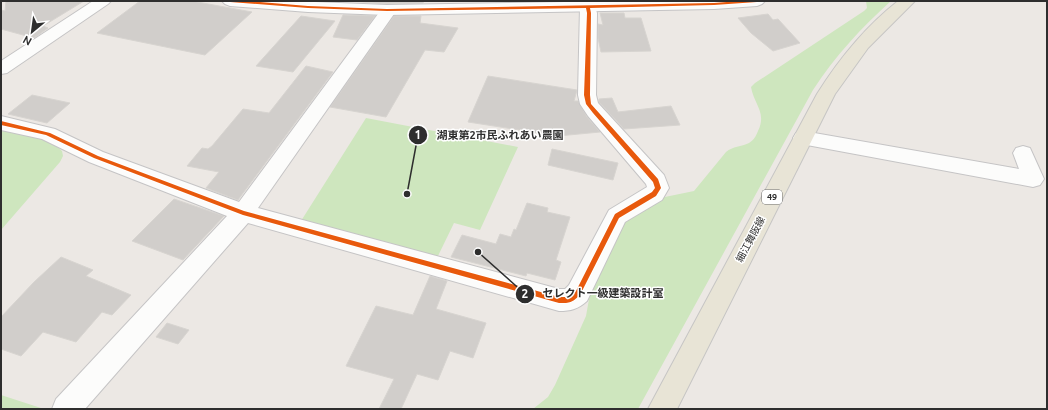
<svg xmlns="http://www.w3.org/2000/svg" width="1048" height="410" viewBox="0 0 1048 410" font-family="Ubuntu,'Noto Sans JP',sans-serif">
	<rect width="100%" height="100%" fill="#ece8e4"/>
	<path fill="#cee6be" d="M866,1h25c-30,27 -56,55 -78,89l-175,319h-105l15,-12 7,-12 31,-69 5,-28 33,-68 36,-22 34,-7 32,-39c7,-6 15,-5 23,-9 5,-3 7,-7 9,-12 9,-19 -4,-26 -7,-44l4,-4 109,-72 3,-3z
		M366,118l152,29 -38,83 -26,-7 -17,35 -136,-37z
		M1,130c20,4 45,6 61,21l1,5 -3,6 -59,68z
		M1,395l43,14h-43z"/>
	<path fill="#d1cecb" stroke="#d7d4d0" d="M6,1h78l-41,25 5,2 -14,10 -33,-9v-19l4,1z
		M140,1h52l60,11 -47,43 -108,-22z
		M349,1h75l-1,2 -36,1z
		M600,13h24l1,5h16l10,33 -50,1 -3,-14v-14l5,1z
		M768,14l5,6 5,-1 22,24 -27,8 -22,-18 -13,-15z
		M343,15l32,1 -18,24 -24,-3z
		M301,16l34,5 -42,51 -37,-6z
		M394,16h27l-1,7 38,5 -14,24 -19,-2 -39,67 -56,-10z
		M306,66l27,6 -95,128 -32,-12 13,-16 -32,-6 15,-18 6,1 4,-3 31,-37 26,4z
		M488,76l89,14 -3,11h4l9,16 13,15 -42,4 -90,-14z
		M32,95l38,8 -23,20 -39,-9z
		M612,98l6,14 53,-6 9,19 -56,4 -25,-27v-3z
		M552,149l66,14 -5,17 -65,-15z
		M174,199l50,17 -41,44 -51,-19z
		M527,203l21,5 -1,4 23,5 -14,43 5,2 -6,18 -28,-7 -1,3 -75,-19 11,-22 34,9 4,-10 11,3 3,-8 2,1z
		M61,257l32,13 -7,6 45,19 -19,20 -10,-3 -26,30 -33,-10 -22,24 -20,-7v-32l33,-35z
		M430,276l17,5 -11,28 50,14 -13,35 -23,-7 -12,29 -21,-6 -16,35h-22l15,-30 -48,-13 30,-60 37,9z
		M167,323l22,7 -11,14 -22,-7z"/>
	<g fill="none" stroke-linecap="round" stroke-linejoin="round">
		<g stroke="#c5c4c5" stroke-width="2">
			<path id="street" d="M93,1h18l-3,3 -101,69 -6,1v-13z
				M588,2l6,2 3,9 -1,82 2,8 66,72 5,13 -7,12 -37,22 -38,79c-9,8 -16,10 -28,10l-311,-88 -163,186h-33l4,-10 171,-183 -138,-54 -47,-23 -41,-9v-14l54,13 48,23 136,50 139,-188 3,-7 6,-2 6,2 2,3 -1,4 -136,194 301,81h6l4,-4 40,-75 38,-23 -1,-3 -58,-68 -8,-12 -2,-9 2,-88 2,-3z
				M803,131l216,38 -6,-16 3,-5 7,-2 7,2 14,31 -4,6 -7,2 -237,-44 -3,-5 3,-5z"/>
		</g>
		<g stroke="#c5c4c5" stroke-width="2">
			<path id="secondary" d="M222,1h69l96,4 235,-4h143l-3,3 -5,2 -43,3 -327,6 -79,-3 -78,-6 -5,-2z"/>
		</g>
		<g stroke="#c6c5c4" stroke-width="2">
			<path id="primary" d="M898,1h17l-47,47 -33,46 -158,315h-29l169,-315c22,-35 48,-67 81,-93z"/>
		</g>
		<use href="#street" fill="#fcfcfb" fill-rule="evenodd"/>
		<use href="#secondary" fill="#fcfcfb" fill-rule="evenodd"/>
		<use href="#primary" fill="#e8e4d6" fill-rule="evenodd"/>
		<g stroke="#fff" stroke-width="2">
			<path id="cycleway" d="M228,1h19l61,5 79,3 327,-6 25,-2h20l-2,1 -43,3 -124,3 1,5 -1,82 1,9 67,75 3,9 -5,8 -37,22 -39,77c-9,8 -9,8 -21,8l-316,-88 -149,-57 -48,-23 -45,-10v-4l49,12 48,23 146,55 315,86h10l7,-6 39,-77 37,-22 3,-4 -2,-6 -60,-69 -7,-9 -2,-9 3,-82 -1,-5 -199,3 -79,-3 -78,-6z"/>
		</g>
		<use href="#cycleway" fill="#e8590c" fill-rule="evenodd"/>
	</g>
	<g text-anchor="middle" stroke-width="3" stroke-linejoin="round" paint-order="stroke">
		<rect fill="#fff" stroke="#6d6d6d" stroke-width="1" x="762" y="190" width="20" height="14" rx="3"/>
		<g font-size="9" font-weight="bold" fill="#2e2e2e">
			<text x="772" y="200">49</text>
		</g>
		<g font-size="10" fill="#2e2e2e" stroke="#fff">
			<text transform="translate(750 239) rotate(-62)" y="4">細江舞阪線</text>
		</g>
	</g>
	<path fill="none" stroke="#2e2e2e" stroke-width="1.5" d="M407 194L418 135M478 252L525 294"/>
	<g fill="#2e2e2e" stroke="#fff" stroke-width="1.5">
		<circle cx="407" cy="194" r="4"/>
		<circle cx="478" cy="252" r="4"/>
		<circle cx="418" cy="135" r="10"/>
		<circle cx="525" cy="294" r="10"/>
	</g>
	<g font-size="12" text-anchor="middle" font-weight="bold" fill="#fff">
		<text x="418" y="139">1</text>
		<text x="525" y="298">2</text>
	</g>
	<g font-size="11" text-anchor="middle" font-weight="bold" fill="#2e2e2e" stroke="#fff" stroke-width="3" stroke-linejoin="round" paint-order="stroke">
		<text x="500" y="139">湖東第2市民ふれあい農園</text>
		<text x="603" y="297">セレクト一級建築設計室</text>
	</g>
	<rect width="1048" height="410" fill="none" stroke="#2e2e2e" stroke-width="4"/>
	<g transform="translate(32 32) rotate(209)" stroke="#ffffff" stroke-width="3" paint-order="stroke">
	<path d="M0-3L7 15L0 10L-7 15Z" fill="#2e2e2e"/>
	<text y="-6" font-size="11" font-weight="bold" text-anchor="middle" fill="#2e2e2e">N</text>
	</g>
</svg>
